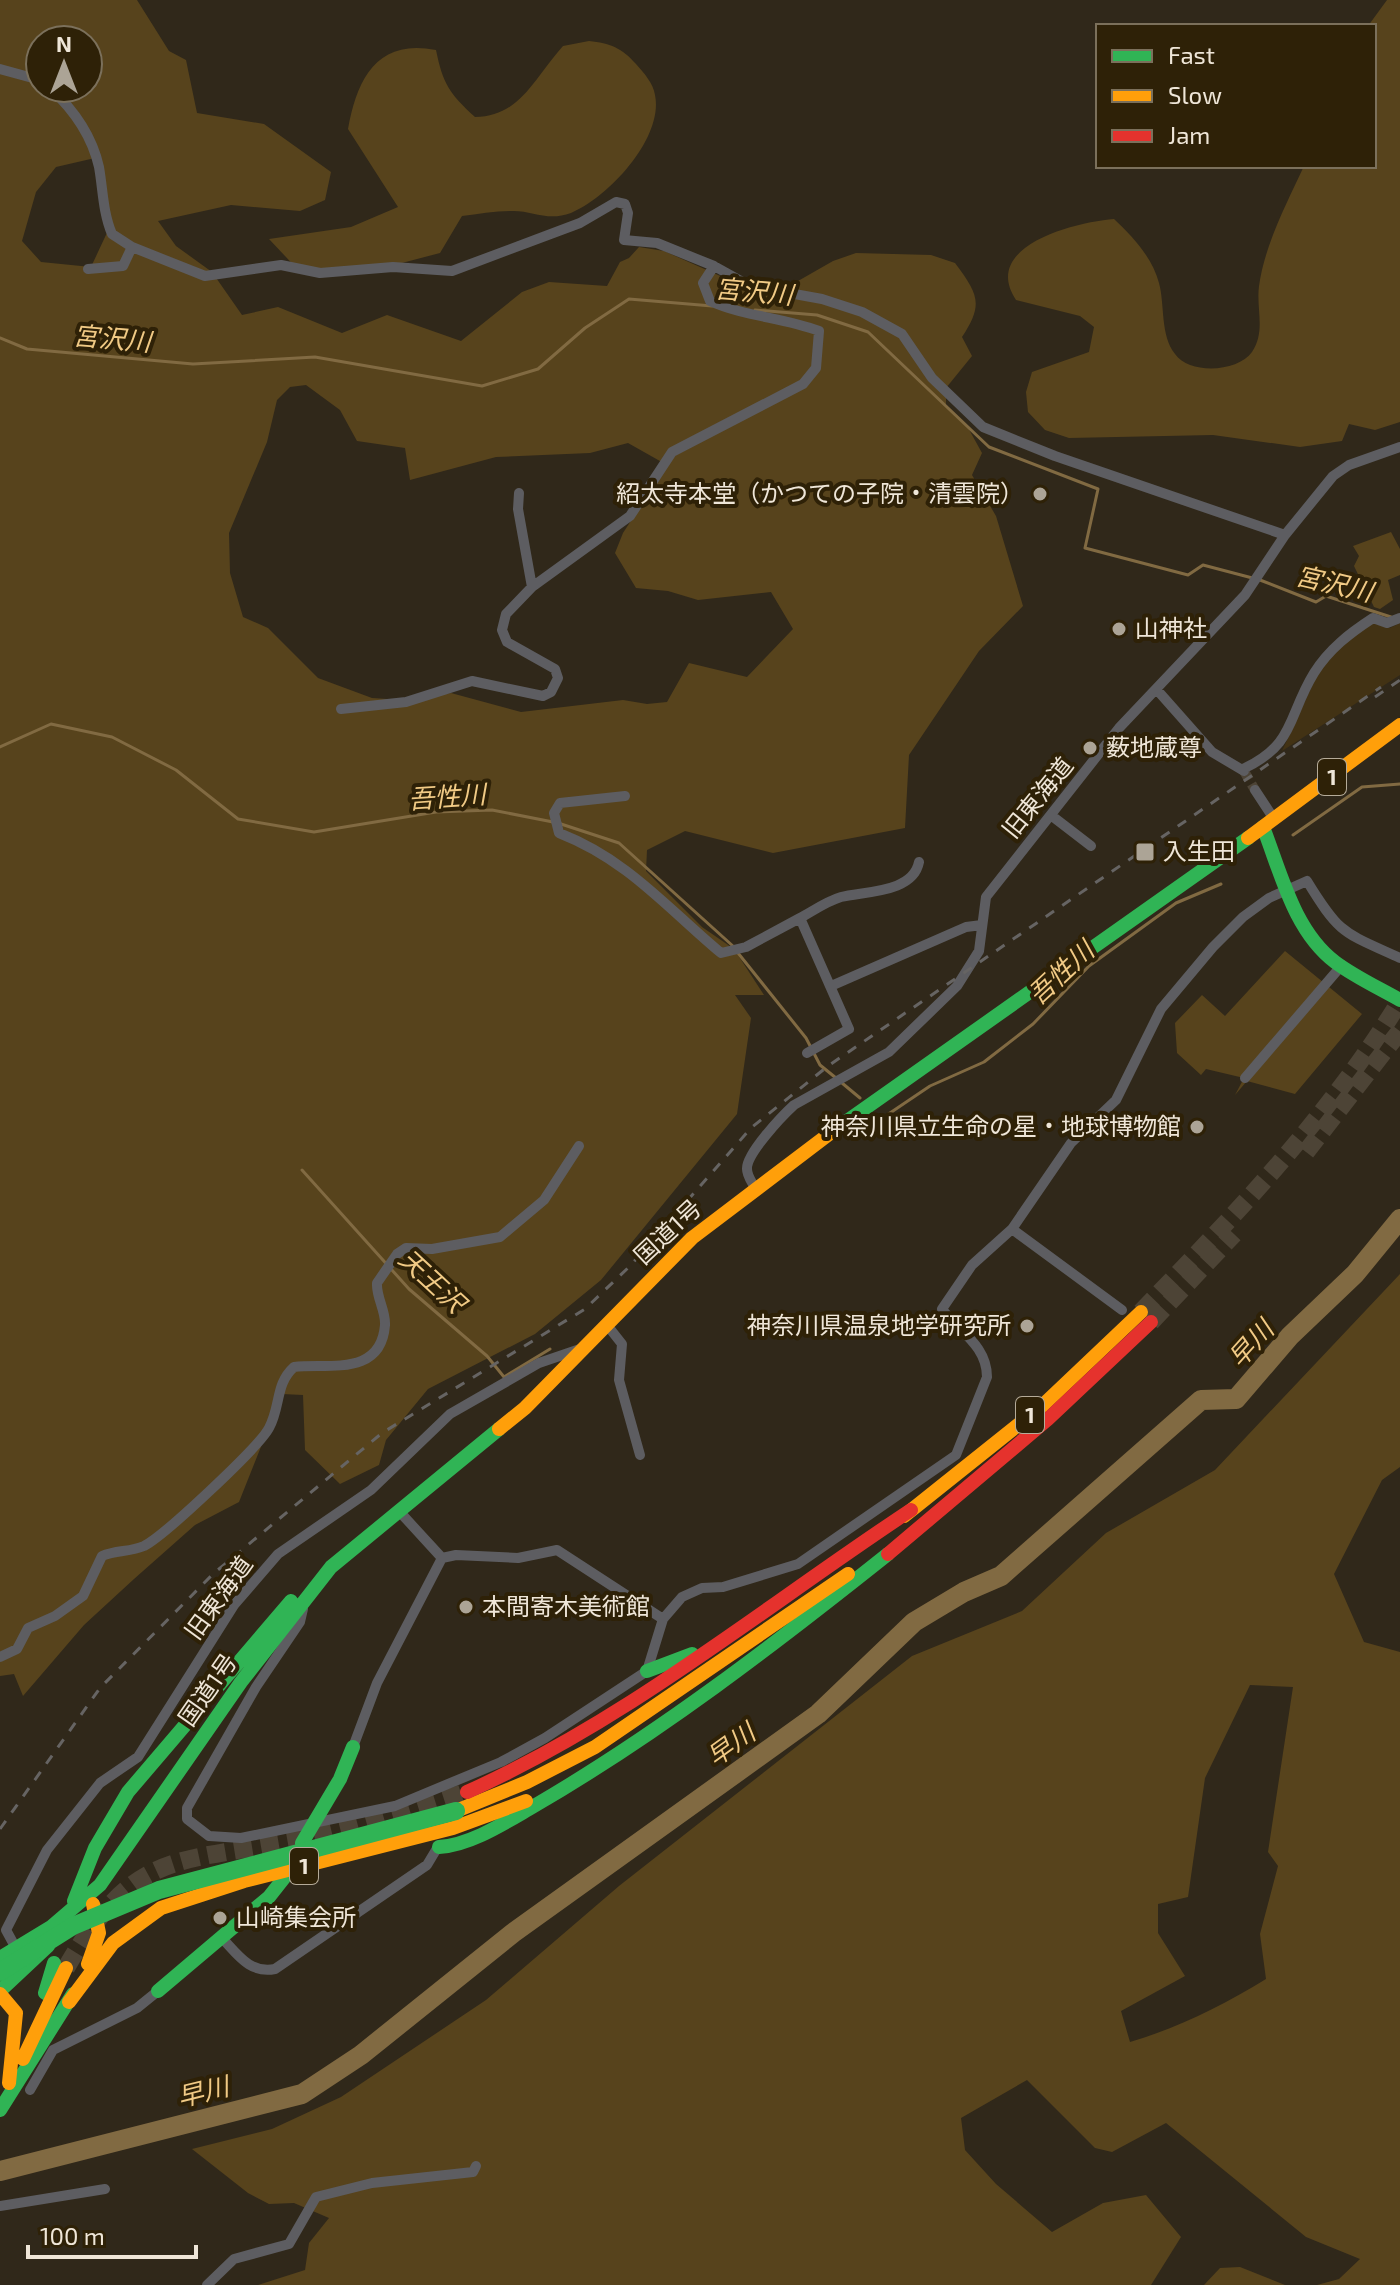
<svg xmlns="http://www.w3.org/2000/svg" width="1400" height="2285" viewBox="0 0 1400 2285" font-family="'Exo 2','Noto Sans JP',sans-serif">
	<rect width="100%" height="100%" fill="#30281a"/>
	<path fill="#423214" d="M1372,623l18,5 10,-5v52l-118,76 36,-78 24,-30z"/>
	<path fill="#57431c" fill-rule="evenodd" d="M0,0h137l32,51 17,9 11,53 67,11 67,48 -6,28 -25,11 -69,-6 -73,16 18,25 36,26 30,43 36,-8 64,26 45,-18 74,26 61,-49 27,-10 58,4 13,-24 9,-4 10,-11 25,4 90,40 37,-6 42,-24 23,-8 75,2 24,8c23,31 29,41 7,74l10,19 -26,32v19l20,17 16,29 -10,22 24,41 27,90 -44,45 -70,104 -4,73 -132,25 -88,-22 -38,19 -1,21 56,56 32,22 30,46h-29l16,23 -14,96 -136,166 -66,54 -107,55 -42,51 -7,25 -39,19 -35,-34 -2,-55 -21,-1 -43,108 -44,23 -61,54 -50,46 -61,71 -9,-22 -14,2zM40,40h48v48h-48zM95,158l17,64 -21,45 -50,-5 -19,-21 14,-49 20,-25zM306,385l34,25 17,31 48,7 5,32 86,-23 94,-4 38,-10 39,22 -44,68 -8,20 21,35 32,3 30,9 73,-8 22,37 -46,48 -58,-14 -22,39 -20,2 -24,-4 -102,12 -70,-19 -48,7 -31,-2 -54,-20 -50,-50 -25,-11 -13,-44 -1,-40 38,-91 10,-42 13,-13z
		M1387,0h13v422l-25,8 -26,-6 -7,17 -42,6 -87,-12 -144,3 -24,-8 -17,-18 -2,-20 6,-20 57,-20 5,-25 -14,-11 -64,-16c-36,-54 59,-78 98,-81 19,18 38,38 45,64 6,22 1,52 16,71 15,21 63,18 77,-2 14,-21 4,-43 7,-66 6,-42 27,-81 45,-120h70v-140h-6z
		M589,41c21,2 33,7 47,23 8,9 17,19 19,31 9,43 -47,103 -84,118 -24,9 -39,-3 -60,-2 -16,0 -33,3 -49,5l-22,37 -65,17 -74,3 -32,-34 82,-12 47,-20 -50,-78c9,-50 29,-91 88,-79 7,34 13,43 39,67 45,0 60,-40 88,-71z
		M1391,532l9,17v26l-12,5 5,20 -13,9 -6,-2 -20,-41 5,-10 -6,-10z
		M1285,951l77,63 -67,80 -48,-13 -12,14 9,-17 -38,-9 -5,6 -24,-22 -2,-30 27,-28 23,21z
		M1400,1274v193l-18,13 -48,94 30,68 36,10v633h-83l22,-6 21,-20 -54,-22 -140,-114 -54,29 -17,-4 -68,-68 -66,38 4,32 31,34 56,48 51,-29 43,-8 35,42 -30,48h-893l47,-15 4,-27 20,-25 -35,-15 -25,1 -21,-11 -56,-44 80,-20 69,-32 145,-97 133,-114 293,-230 110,-45 84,-78 109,-63zM1250,1685l43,2 -25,165 10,14 -18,68 6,45c-44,27 -86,48 -136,63l-9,-31 64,-35 -27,-43v-29l30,-7 17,-119z
		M1240,2267l45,18h-81l16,-17z"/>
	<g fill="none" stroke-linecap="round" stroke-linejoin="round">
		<path stroke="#816a42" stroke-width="3" d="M755,310l62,5 51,17 121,115 109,42 -13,59 103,27 15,-10 57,15 56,22 10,-6 65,21
			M0,338l27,11 166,15 122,-7 167,29 56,-17 47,-41 44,-29 83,7
			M0,747l51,-23 61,13 64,33 62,49 76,13 122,-20 56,-2 61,12
			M561,824l58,19 115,104
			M1293,835l69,-48 38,-3
			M738,953l68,85 14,27 16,13
			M842,1083l18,15
			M887,1115l43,-29 54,-24 49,-38 56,-58 87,-63 45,-19
			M302,1170l107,119 78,67 17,21 46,-28"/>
		<path stroke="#816a42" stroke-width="20" d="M0,2171l302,-77 59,-39 152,-122 305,-219 96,-92 50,-30 37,-16 200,-176 35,-1 54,-63 65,-62 45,-55"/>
		<path stroke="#4d4436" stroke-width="10" stroke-dasharray="10 5" stroke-linecap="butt" d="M1244,771l11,19"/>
		<path stroke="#4d4436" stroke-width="18" stroke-dasharray="18 9" stroke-linecap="butt" d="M1306,1152l94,-121
			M1141,1312c94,-97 188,-195 259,-311
			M1151,1322l83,-88
			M66,1968c67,-116 106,-105 225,-127 60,-12 118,-30 176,-49"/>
		<path stroke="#5d5d61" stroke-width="10" d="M0,69l40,11
			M50,88c23,21 42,48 49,79 4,23 4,46 13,67l20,13 73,29 76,-11 39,8 73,-6 59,4 128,-48 36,-21 9,2 3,9 -4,27 33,3 57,23 36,20 72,13 40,13 40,22 30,44 51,49 72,29 230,79
			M88,269l35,-3 9,-19
			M519,493l-1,16 14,78
			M1158,691l54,61 32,19
			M341,709l65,-7 66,-21 71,15 8,-4 7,-14 -3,-9 -48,-27 -5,-12 4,-16 26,-27 98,-71 42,-64 131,-68 13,-16 3,-37c-36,-14 -74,-14 -109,-30l-7,-18 11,-17
			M1243,769c53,-25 44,-52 71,-96 15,-24 36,-40 59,-55l14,5 13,-5
			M1255,790l19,29
			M625,796l-65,7 -6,10 5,20c69,27 107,74 162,120l25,-6 54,-29 49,111 -42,24
			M1052,816l39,30
			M800,918c13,-7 27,-17 41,-21 24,-6 72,-4 78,-35
			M831,986l135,-59 16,-2
			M1245,1078l97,-113
			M755,1188c-3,-6 -8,-12 -8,-19 -1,-15 35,-53 47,-64l95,-53 68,-66 22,-35 7,-54 133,-169 126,-133 40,-60 48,-59 16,-11 51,-18
			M1012,1229l110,81
			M607,1325l15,19 -3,36 21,75
			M398,1510l44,48 14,-3 62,3 39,-8 106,69
			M303,1609l-3,13 -44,65 -69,121v11l22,17 32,2 154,-32 106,-44 44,-24 102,-67 16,-52 19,-22 20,-9 21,-1 75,-23 158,-109 31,-78c0,-31 -27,-45 -45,-68l30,-44 40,-36 59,-86 45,-43 45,-91 52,-62 30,-30 26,-19 38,-17c33,54 36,51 93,77
			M0,1657l17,-8 11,-21 27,-12 28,-20 19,-40c14,-6 28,-4 42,-10 20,-10 115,-99 125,-118 12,-22 6,-44 25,-61 34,-4 87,10 91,-42 1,-14 -9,-28 -8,-42l20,-29 9,-6 26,1 68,-12 44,-37 35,-54
			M353,1747l24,-64 65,-125
			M222,1938c16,17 28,36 53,31l152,-104 12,-20
			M18,1952l-12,-22 41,-80 53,-67 38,-26 96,-152 44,-51 93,-64 79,-76 89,-51 41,-14
			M30,2090l23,-40 84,-42 21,-17
			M0,2206l105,-17
			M207,2285l27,-26 55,-15 27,-47 56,-14 101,-11 3,-6"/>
		<path stroke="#30b455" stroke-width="14" d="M1263,827c18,46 31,104 72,135 20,15 44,26 65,38
			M833,1131l415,-293
			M647,1671l45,-17
			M302,1843l38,-64 13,-32
			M439,1847c32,-2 67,-25 95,-41 124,-72 241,-162 354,-252
			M74,1901l21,-53 33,-56 163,-191
			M0,1958l51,-31 49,-42 141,-203 90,-115 168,-138
			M0,1991l48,-45
			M158,1991l111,-94 15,-19
			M45,1993l9,-30
			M0,2110l73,-116"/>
		<path stroke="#ff9f0a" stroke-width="14" d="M1248,838l152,-113
			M499,1429l26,-21 167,-170 141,-107
			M904,1516l139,-111 98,-93
			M456,1811l71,-29 68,-35 253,-173
			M88,1964l11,-31 -6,-29
			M0,1994l16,19 -7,70
			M69,2002l44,-59 48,-35 83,-27 209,-53 73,-27
			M23,2059l43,-91"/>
		<path stroke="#e5322d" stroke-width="14" d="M888,1554l160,-135 103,-97
			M467,1792c162,-73 297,-185 444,-282"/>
		<path stroke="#666463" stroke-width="3" stroke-dasharray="10 10" stroke-linecap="butt" d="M1375,697l25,-17
			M0,1829l100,-141 113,-114 169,-141 203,-124 45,-43 121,-138 77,-62 553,-379"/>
		<path stroke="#30b455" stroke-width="18" d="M0,1972l73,-46 86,-36 297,-79"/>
	</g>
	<g fill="#aca496" stroke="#2e2107" stroke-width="3">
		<circle cx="1040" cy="494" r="8"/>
		<circle cx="1119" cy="629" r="8"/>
		<circle cx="1090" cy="748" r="8"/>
		<rect x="1135" y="842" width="20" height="20" rx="4"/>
		<circle cx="1197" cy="1127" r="8"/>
		<circle cx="1027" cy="1326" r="8"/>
		<circle cx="466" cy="1607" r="8"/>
		<circle cx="220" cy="1918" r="8"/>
	</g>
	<g text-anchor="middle" stroke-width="8" stroke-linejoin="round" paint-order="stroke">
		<g fill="#2e2107" stroke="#b5ab99" stroke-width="2">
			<rect x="1318" y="759" width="28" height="36" rx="6"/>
			<rect x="1016" y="1397" width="28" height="36" rx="6"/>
			<rect x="290" y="1848" width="28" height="36" rx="6"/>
		</g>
		<g font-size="22" font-weight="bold" fill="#efe6d8">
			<text x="1332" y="785">1</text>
			<text x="1030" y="1423">1</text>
			<text x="304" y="1874">1</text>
		</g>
		<g font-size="24" fill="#efe6d8" stroke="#2e2107" text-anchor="start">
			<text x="1024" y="502" text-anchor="end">紹太寺本堂（かつての子院・清雲院）</text>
			<text x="1135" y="637">山神社</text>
			<text x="1106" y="756">薮地蔵尊</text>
			<text x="1163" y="860">入生田</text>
			<text x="1181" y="1135" text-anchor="end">神奈川県立生命の星・地球博物館</text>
			<text x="1011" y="1334" text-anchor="end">神奈川県温泉地学研究所</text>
			<text x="482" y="1615">本間寄木美術館</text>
			<text x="236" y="1926">山崎集会所</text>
		</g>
		<g font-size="24" fill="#efe6d8" stroke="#2e2107">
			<text transform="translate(1038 798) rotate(-51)" y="8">旧東海道</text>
			<text transform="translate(668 1232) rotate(-43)" y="8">国道1号</text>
			<text transform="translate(219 1598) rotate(-54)" y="8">旧東海道</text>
			<text transform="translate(208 1690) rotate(-55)" y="8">国道1号</text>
		</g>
		<g font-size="26" font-style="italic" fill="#f1ca85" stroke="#2e2107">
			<text transform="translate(754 292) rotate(5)" y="9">宮沢川</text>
			<text transform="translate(112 339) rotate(5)" y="9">宮沢川</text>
			<text transform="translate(1334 584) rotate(13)" y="9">宮沢川</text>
			<text transform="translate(447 797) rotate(-4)" y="9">吾性川</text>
			<text transform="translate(1061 973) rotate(-43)" y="9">吾性川</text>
			<text transform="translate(432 1281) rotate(43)" y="9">天王沢</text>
			<text transform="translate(1251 1344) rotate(-48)" y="9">早川</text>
			<text transform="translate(731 1745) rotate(-36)" y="9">早川</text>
			<text transform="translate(203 2092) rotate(-14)" y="9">早川</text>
		</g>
	</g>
	<rect x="1096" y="24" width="280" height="144" fill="#2e2107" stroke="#7b705b" stroke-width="2"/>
	<rect x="1112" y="50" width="40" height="12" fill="#30b455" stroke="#7b705b" stroke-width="2"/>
	<text x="1168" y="64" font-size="24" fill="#efe6d8">Fast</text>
	<rect x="1112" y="90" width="40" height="12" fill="#ff9f0a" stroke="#7b705b" stroke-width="2"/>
	<text x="1168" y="104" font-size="24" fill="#efe6d8">Slow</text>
	<rect x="1112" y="130" width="40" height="12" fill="#e5322d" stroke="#7b705b" stroke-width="2"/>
	<text x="1168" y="144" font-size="24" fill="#efe6d8">Jam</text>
	<g transform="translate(64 64)"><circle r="38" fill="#2e2107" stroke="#7b705b" stroke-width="2"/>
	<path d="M0-6L14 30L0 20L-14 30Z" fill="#aca496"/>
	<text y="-12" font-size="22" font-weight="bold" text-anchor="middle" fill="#efe6d8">N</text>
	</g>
	<path d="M28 2245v12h168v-12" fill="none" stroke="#efe6d8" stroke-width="4"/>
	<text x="40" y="2245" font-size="24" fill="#efe6d8" stroke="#2e2107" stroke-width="6" paint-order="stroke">100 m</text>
</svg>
